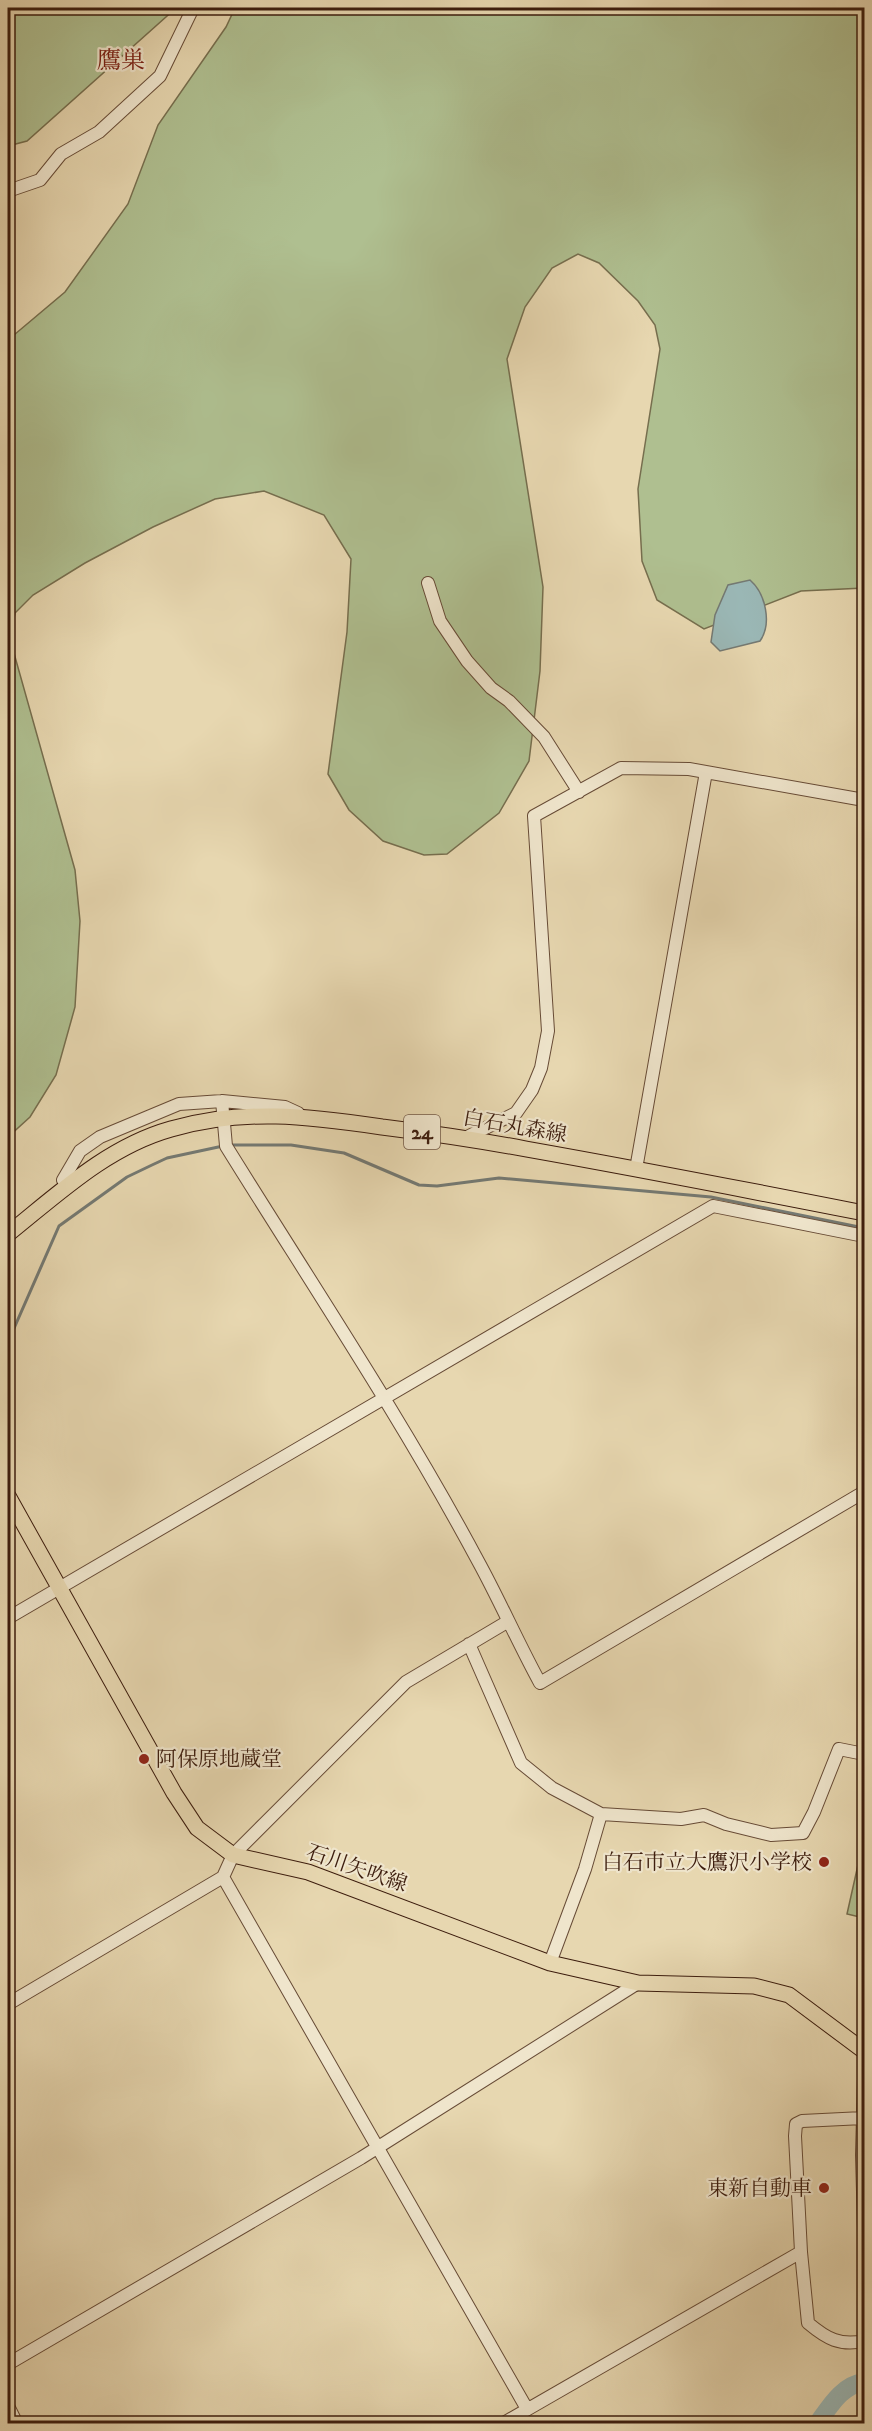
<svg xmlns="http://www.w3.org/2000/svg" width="872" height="2431" viewBox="0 0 872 2431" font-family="'IM FELL DW Pica','Noto Serif JP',serif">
	<rect width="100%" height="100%" fill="#e7d7b0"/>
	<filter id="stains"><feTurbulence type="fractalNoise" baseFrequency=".00333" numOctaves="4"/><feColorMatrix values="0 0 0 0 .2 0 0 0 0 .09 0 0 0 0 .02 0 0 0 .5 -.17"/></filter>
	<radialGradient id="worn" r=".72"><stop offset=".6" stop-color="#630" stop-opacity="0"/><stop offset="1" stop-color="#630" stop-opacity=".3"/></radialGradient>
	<path fill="#afbf90" stroke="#766e4e" stroke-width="1.5" d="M8,8h168l-149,133 -19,5z
		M235,8h629v580l-63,3 -97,38 -47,-29 -15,-39 -4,-72 22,-140 -5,-24 -17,-24 -39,-38 -21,-9 -26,14 -27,39 -18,52 36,228 -3,84 -11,90 -30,52 -52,41 -23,1 -41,-14 -34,-31 -21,-36 19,-142 4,-73 -27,-44 -60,-24 -49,8 -62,28 -68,36 -52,32 -18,18 -5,26 65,231 5,51 -5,86 -19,68 -26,42 -22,20v-797l57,-48 63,-88 30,-79 68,-98z
		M864,1838v80l-17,-4z"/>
	<path fill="#9ab7b5" stroke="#747972" stroke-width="1.5" d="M750,580c16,14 22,44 10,61l-40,10 -9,-9 4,-27 13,-30z"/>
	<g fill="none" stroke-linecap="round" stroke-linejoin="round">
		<path stroke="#747972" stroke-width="3" d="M230,1145h61l53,8 75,32 18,1 62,-8 212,19 153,31
			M8,1342l51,-116 68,-49 25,-12 15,-7 56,-12"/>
		<path stroke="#9ab7b5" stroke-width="18" d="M817,2424c13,-18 25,-39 47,-42"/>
		<g stroke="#674b36" stroke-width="14">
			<path id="minor" d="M8,191l32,-11 21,-26 38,-22 61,-56 33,-68
				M428,583l12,38 27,40 24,27 18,13 35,36 35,55
				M222,1101l4,45c85,137 176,273 252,415 22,40 40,82 62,122l324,-191
				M465,1138l51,-25 16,-23 9,-22 7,-37 -14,-215 87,-48 68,1 175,31
				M636,1169l70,-397
				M67,1186l-4,-6 17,-29 20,-14 79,-33 43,-3 63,6 13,6v3
				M8,1618l705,-412 151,30
				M469,1644l52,119 31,25 49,26 80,5 23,-4 22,9 45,11 32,-2 11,-21 25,-63 25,5
				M223,1877l304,532
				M550,1963l35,-94 16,-55
				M8,2004l215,-127 10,-22 173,-173 101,-60
				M864,2079l-2,76 2,73
				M863,2118l-61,3 -6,3 -1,12 6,116 7,71c19,16 32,23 56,18
				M8,2364l353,-206 277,-175
				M8,2406l9,18
				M502,2424l299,-172"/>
		</g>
		<g stroke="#3c1c0d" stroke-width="17">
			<path id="major" d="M8,1234c50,-40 99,-87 163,-105 73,-21 137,-13 211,-2 48,6 96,13 144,22 113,20 226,42 338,64
				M8,1496l166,297 23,35 36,27 75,17 242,91 88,20 116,3 35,9 75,56"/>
		</g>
		<use href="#minor" stroke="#efe5cc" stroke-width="12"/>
		<use href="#major" stroke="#e7d7b0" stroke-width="15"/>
	</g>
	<g fill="#8f2418" stroke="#efe5cc" stroke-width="2">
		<circle cx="144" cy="1759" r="6"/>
		<circle cx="824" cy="1862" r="6"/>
		<circle cx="824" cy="2188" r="6"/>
	</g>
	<g text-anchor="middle" stroke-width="4.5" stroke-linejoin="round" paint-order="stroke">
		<rect fill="#efe5cc" stroke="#725846" stroke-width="1.5" x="404" y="1115" width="36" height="34" rx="4.5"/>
		<g font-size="20" font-weight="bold" fill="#3c1c0d">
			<text x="422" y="1139">24</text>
		</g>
		<g font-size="21" fill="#3c1c0d" stroke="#efe5cc">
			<text transform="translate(515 1126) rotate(10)" y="7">白石丸森線</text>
			<text transform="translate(357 1868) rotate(19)" y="7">石川矢吹線</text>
		</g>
		<g font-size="21" fill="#3c1c0d" stroke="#efe5cc" text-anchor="end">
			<text x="156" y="1766" text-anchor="start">阿保原地蔵堂</text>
			<text x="812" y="1869">白石市立大鷹沢小学校</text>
			<text x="812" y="2195">東新自動車</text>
		</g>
		<g font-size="24" fill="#7a1f14" stroke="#efe5cc">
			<text x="121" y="68">鷹巣</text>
		</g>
	</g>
	<rect width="872" height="2431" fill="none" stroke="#e7d7b0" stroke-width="30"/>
	<rect x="9" y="9" width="854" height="2413" fill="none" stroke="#3c1c0d" stroke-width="3"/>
	<rect x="15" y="15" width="842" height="2401" fill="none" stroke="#3c1c0d" stroke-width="1.5"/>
	<rect width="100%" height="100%" filter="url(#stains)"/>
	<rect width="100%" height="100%" fill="url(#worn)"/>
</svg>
